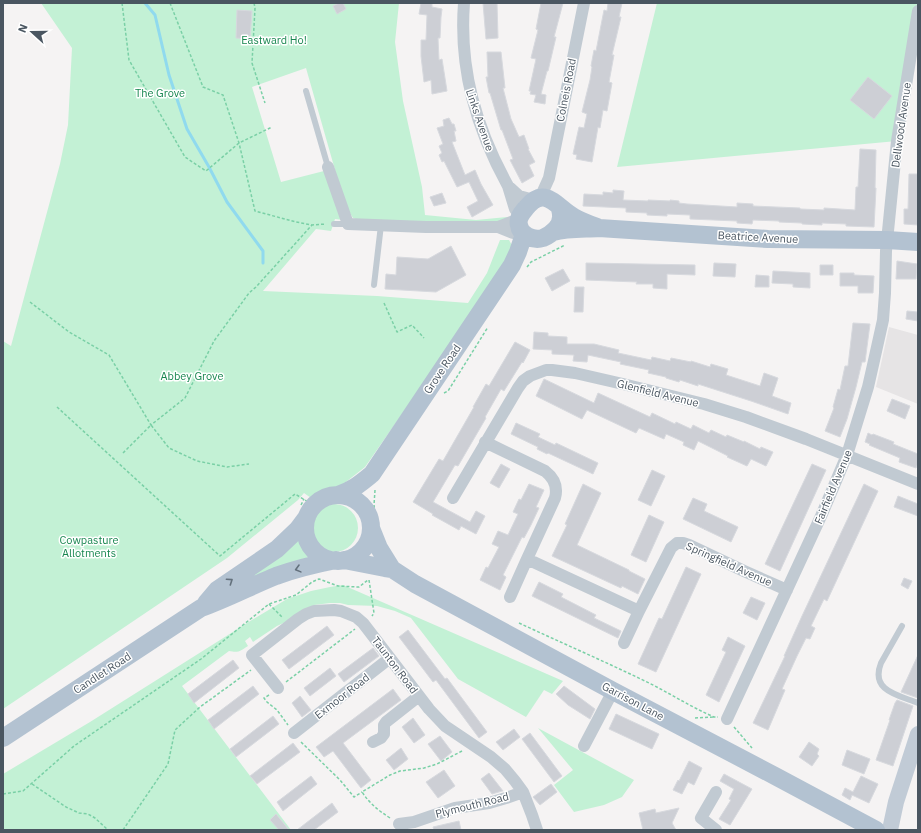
<svg xmlns="http://www.w3.org/2000/svg" width="921" height="833" viewBox="0 0 921 833" font-family="'IBM Plex Sans',sans-serif">
	<rect width="100%" height="100%" fill="#f5f3f3"/>
	<path fill="#e6e4e5" d="M889,327l29,8v69l-42,-17z"/>
	<path fill="#c3f1d5" d="M41,3h358l-4,39 8,59 19,86 3,28 51,5 31,-3 -2,8 -139,-3 -13,-4 -8,-13 -39,-137 -54,19 29,95 43,-11 19,49 -8,-1 -4,12 -15,-2 -53,62 114,5 91,7 19,-30 13,-33h9l5,9 -4,10 -145,208 -23,18 -31,13 -7,-5 -6,7 -71,58 -224,151v-368l8,5 49,-182 8,-39 4,-77z
		M657,3h261v8l-21,130 -280,26z
		M310 528a24 24 0 1 1 48 0a24 24 0 1 1-48 0Z
		M299,534c1,10 6,15 12,22l-91,38z
		M343,585l220,96 -11,13 -8,-4 -18,27 -68,-38 -47,-61 -16,-7 -18,-5 -29,-1 -8,-2h-10l-16,2 -20,13 -17,8 -24,16 -3,-5 -5,4 3,5c-8,5 -9,7 -19,5l-47,35 109,144h-288v-56l87,-52 157,-99 40,-24 24,-8 19,-4z
		M538,728l96,52 -12,17 -18,8 -30,7 -20,-27 19,-15z"/>
	<g fill="none" stroke-linecap="round" stroke-linejoin="round">
		<path stroke="#90daee" stroke-width="3" d="M145,3l10,12 14,60 18,54 22,38 18,35 36,49v12"/>
	</g>
	<path fill="#cdcfd5" stroke="#d7d9de" d="M339,3h4l3,6 -9,5 -4,-8z
		M421,3h11v4l10,2 -1,8 -1,21h-2l1,22 3,-1 5,32 -15,3 -1,-14 -7,2 -3,-26v-16h5l1,-25 -8,-1z
		M483,3h14l1,35 -12,1z
		M541,3h22l-9,34h2l-8,34h-1l-6,23 5,1 -1,9 -11,-2 2,-7 -6,-1 1,-3h-2l7,-32 -5,-1 7,-28 -2,-1z
		M608,3h14l-3,14h2l-9,38h2l-5,27 3,1 -5,28 -4,-1 -3,18 -2,-1 -6,35 -16,-3 1,-4 -4,-1 6,-27 5,1 3,-14 -5,-2 8,-32 2,-13 -1,-1 3,-16 2,1 8,-41 3,1z
		M237,10l15,1 -2,28 -14,-1z
		M487,52h14l4,36h-2l8,31 8,18 5,-2 5,14h-1l7,13 -6,3 5,11 -12,7 -12,-23 3,-1 -11,-29h-1l-11,-37h-1l-3,-16h2z
		M868,77l24,19 -18,23 -24,-19z
		M449,118l3,6h2l2,7h-2l2,10 -4,1 13,33 10,-5 6,14 12,21 -21,12 -5,-10 11,-6 -9,-19 -12,5 -13,-26 -2,1 -3,-7 3,-2 -3,-7 4,-2 -6,-16 7,-2 -1,-6z
		M860,149l16,1 -1,38h1l-2,39 -28,-1v-2l-24,-1v2l-20,-1v-1l-23,-1v-1l-26,-1 -1,4 -15,-1v-2l-47,-2v-4l-23,-1v2l-20,-1v-2l-21,-1v-4l-43,-2 1,-12 19,1v-3l10,1v-3l11,1 -1,9 25,1v-1l22,1v-1l9,1v2l8,1 50,3v-4l16,1v2l47,2v1l24,1v-2l31,2 1,-23h2z
		M909,174h9v51l-14,-1v-15h4z
		M442,193l4,10 -12,3 -4,-9z
		M451,246l15,29 -30,17 -51,-3 1,-15 10,1 1,-18 31,2z
		M897,261l20,3 -1,15h-20z
		M586,263l109,2v10l-28,-1v15l-14,-1v-4h-17l1,-2 -51,-2z
		M714,263l22,1 -1,13 -22,-1z
		M820,265h13v10h-13z
		M563,269l7,12 -18,10 -7,-13z
		M773,271l37,2v15l-17,-1v-3l-21,-1z
		M840,273h14v2l20,1 -1,17h-15v-7h-18z
		M756,275l13,1v11h-14z
		M575,287h9l-1,25h-9z
		M907,311l11,1v9l-12,-2z
		M853,323l17,1 -5,38h-3l-6,25 -9,32 -7,18 -15,-6 9,-23 -1,-1 5,-18 2,1 5,-24h3z
		M534,332l14,1v3l19,1v7h27l25,6 -1,3 33,7 1,-3 18,4 1,-3 20,4v-1l19,6 1,-3 17,5 -2,6 34,11 4,-13 14,5 -6,18 19,7 -3,11 -37,-13 -53,-17v2l-18,-6 -1,2 -13,-4v-1l-18,-4 1,-3 -29,-6 1,-2 -33,-7 -1,7 -14,-1 1,-6 -22,-1v-4l-19,-1z
		M515,342l15,8 -7,13 -1,-1 -18,29 -3,-2 -16,28 1,1 -28,48 -3,-1 -22,37 37,20 6,-11 9,5 -9,18 -15,-8 -2,4 -27,-15 1,-1 -20,-12 26,-43 4,2 31,-54h-1l13,-23 3,2z
		M544,379l50,24 4,-10 52,24 2,-4 23,11 1,-2 15,7 2,-4 16,8 2,-3 15,7 1,-2 17,7v-1l16,8 1,-2 12,5 -7,14 -15,-7 -4,7 -20,-9 1,-1 -30,-15 -4,9 -11,-5 1,-3 -18,-8 -2,5 -25,-11 -3,5 -49,-23 -5,9 -46,-23z
		M892,399l18,7 -5,13 -18,-8z
		M516,423l24,11 -2,3 17,8 1,-2 42,20 -5,11 -45,-21 -1,1 -10,-5 1,-2 -27,-13z
		M868,433l4,2 1,-1 21,8 -1,2 25,10v9l-2,5 -17,-6 1,-4 -31,-13 1,-1 -5,-2z
		M501,464l9,5 -11,19 -9,-5z
		M812,464l14,6 -46,101 -15,-7z
		M652,470l13,6 -14,30 -13,-6z
		M529,484l15,6 -8,17 3,1 -8,17 -7,13 -2,-1 -19,38 3,2 -6,13 -20,-10 6,-13 2,1 11,-21 -7,-3 6,-13 10,4 10,-21 -5,-2 6,-13 2,1z
		M583,484l18,9 -24,52 52,25v1l16,8 -7,15 -16,-8 -1,2 -69,-32 15,-31 -2,-1z
		M864,484l14,7 -51,110 -3,-2 -13,27 4,2 -5,11 -4,-1 -9,18 -15,33 3,1 -17,40 -15,-7 32,-67h-1l18,-40z
		M898,496l20,8v12l-24,-9z
		M693,498l14,6 -3,7 34,16 -7,15 -48,-23z
		M649,515l15,7 -18,40 -15,-7z
		M686,567l15,7 -45,98 -18,-8 21,-46 3,1z
		M904,578l8,3 -4,8 -7,-4z
		M539,582l24,12 -2,3 35,18 -2,3 27,13 -3,7 -86,-42z
		M751,597l14,6 -8,17 -14,-7z
		M327,626l7,9 -45,34 -7,-9z
		M408,630l37,49 2,-1 40,54 -8,6 -43,-58 -3,2 -34,-45z
		M728,637l17,9 -26,56 -13,-7 20,-43 -4,-2z
		M373,648l6,8 -35,26 -6,-8z
		M918,655v43l-17,-6z
		M233,660l6,8 -45,35 -6,-9z
		M330,668l6,8 -26,20 -6,-8z
		M253,686l6,8 -45,35 -6,-9z
		M564,686l31,23 -5,10 -22,-14 -12,-11z
		M393,689l8,11 -58,43 28,37 -10,8 -28,-37 -9,6 -8,-10z
		M300,696l11,14 -9,7 -10,-14z
		M897,700l16,6 -20,60 -17,-6 14,-40h-1l6,-17z
		M616,714l43,20 -7,15 -43,-20z
		M273,716l6,8 -43,33 -6,-8z
		M413,718l12,17 -11,8 -12,-16z
		M514,729l6,8 -17,13 -7,-8z
		M530,733l32,43 -8,6 -32,-43z
		M440,736l12,16 -11,9 -13,-17z
		M809,742l10,7 -2,5 2,2 -7,10 -13,-9z
		M293,743l7,9 -43,32 -7,-8z
		M401,748l7,11 -14,11 -8,-10z
		M847,750l23,9 -6,15 -22,-9z
		M689,761l13,7 -8,17 -6,-3 -6,12 -9,-4 5,-10 1,1z
		M444,770l11,16 -17,12 -12,-16z
		M489,773l14,18h-1l-10,3 -11,-15z
		M724,774l28,15 -22,36 -11,-6 12,-19 -2,-1 5,-10 -14,-8z
		M311,776l6,8 -34,27 -6,-9z
		M861,776l17,8 -9,19 -17,-8 -2,5 -8,-5 3,-7 8,4z
		M551,784l6,8 -17,13 -7,-8z
		M332,803l6,9 -24,18h-17z
		M679,808l-7,15 4,7h-33l-4,-17 16,-4 1,4z
		M276,814l13,16h-10l-9,-10z
		M459,821l2,9h-27l-1,-3z"/>
	<g fill="none" stroke-linecap="round" stroke-linejoin="round">
		<path stroke="#7ad0a6" stroke-width="1.5" stroke-dasharray="3 2" stroke-linecap="butt" d="M122,3l7,57 56,97 21,14 33,-28 33,-16
			M170,3l33,84 20,8 16,48 16,68 41,11 16,3 14,-1
			M254,3l1,5 -3,55 13,40
			M527,267l4,-5 34,-17
			M30,302l39,30 40,23 42,70 34,-27 29,-57 35,-48 7,-6 56,-62
			M384,303l13,29 15,-7 12,13
			M444,393l4,-2 40,-64
			M57,407l163,149 75,-62 15,9
			M123,453l28,-28 18,23 28,13 30,6 22,-3
			M375,490l-1,15 1,9
			M301,505l3,-6
			M369,580l5,33 -2,3
			M269,604l13,13
			M519,623c43,20 87,39 130,60 22,11 42,24 65,34h4
			M286,682l69,-53
			M269,695l-5,3 3,4 10,8 11,15
			M695,718l18,-1
			M734,727l18,21
			M301,742l39,38 14,17 8,-5
			M32,784l34,23 13,6 9,1 7,4 13,12
			M3,794l20,-3 51,-45 127,-87 68,-55 27,-9 16,-13 7,-3 19,7 21,1 9,-7
			M390,818c-12,-8 -20,-14 -28,-26l28,-17 10,-4 24,-3 13,-4 25,-13
			M123,830l45,-66 7,-34 25,-23 51,-37"/>
		<path stroke="#c1cad2" stroke-width="6" d="M306,91l22,76
			M334,224h14
			M374,285l7,-60
			M902,626l-21,37c-11,28 17,32 37,40"/>
		<path stroke="#c1cad2" stroke-width="12" d="M464,3c-5,66 12,125 44,183
			M328,167l20,57 78,3h72
			M540,198l9,-20 35,-175
			M520,214l-5,-5 -7,-23 11,10 15,4
			M519,219l-21,8 15,6 9,-1
			M485,442l60,29c9,7 13,16 10,27l-28,61
			M453,498l65,-110 5,-7 7,-5 16,-6h6l23,3 48,11 81,20 42,13 60,22 112,45
			M510,597l17,-38 112,52 32,-63 6,-5h6l6,2 55,26 43,19
			M624,643l15,-32
			M278,688l-26,-33 46,-36 8,-5 8,-3 20,-1 7,1 15,6 7,6 66,86 16,17 46,31 14,12 10,12 8,11 9,23 5,15
			M727,719l95,-205 25,-59 21,-68 5,-22 10,-45 2,-27 1,-42 11,-110 21,-130
			M294,733l96,-75
			M373,742l8,-4 3,-4v-9l2,-3 33,-26
			M584,746l29,-55
			M399,824l15,-2 41,-14 34,-5 17,-5 17,-6
			M716,830l-15,-12 15,-26"/>
		<path stroke="#c1cbd6" stroke-width="16" d="M890,830l6,-28 22,-68"/>
		<path stroke="#b3c2d1" stroke-width="18" d="M559,206c1,3 2,6 2,9 1,11 -9,19 -18,23 -10,3 -23,-3 -24,-13 -2,-7 3,-12 7,-17 19,-24 30,-1 48,9 7,4 15,7 23,10
			M553,232c15,-4 31,-3 46,-4l169,11 119,1 31,2
			M338,495c15,-5 23,-12 34,-21l140,-209 6,-13 6,-18
			M305 528a33 33 0 1 1 66 0a33 33 0 1 1-66 0Z
			M371,528l8,20 13,21 23,15 198,107 162,85 101,54
			M344,560l41,8 7,1
			M206,603l11,-13 60,-41 21,-20 9,-12
			M3,738l198,-130c26,-9 50,-22 75,-32 19,-7 40,-12 60,-16"/>
	</g>
	<defs><path id="oneway-chevron" d="M-2-3.5L2.5 0L-2 3.5" fill="none" stroke-width="1.6" stroke-linecap="round" stroke-linejoin="round"/></defs>
	<g stroke="#64717d">
		<use href="#oneway-chevron" transform="translate(298 569) rotate(165)"/>
		<use href="#oneway-chevron" transform="translate(230 581) rotate(-34)"/>
	</g>
	<g text-anchor="middle" stroke-width="3" stroke-linejoin="round" paint-order="stroke">
		<g font-size="11" fill="#17864f" stroke="#fff">
			<text x="274" y="44">Eastward Ho!</text>
			<text x="160" y="97">The Grove</text>
			<text x="192" y="380">Abbey Grove</text>
			<text x="89" y="544">Cowpasture<tspan x="89" dy="13">Allotments</tspan></text>
		</g>
		<g font-size="11" fill="#4a5661" stroke="#fff">
			<text transform="translate(566 90) rotate(-79)" y="4">Colneis Road</text>
			<text transform="translate(480 120) rotate(71)" y="4">Links Avenue</text>
			<text transform="translate(901 125) rotate(-82)" y="4">Dellwood Avenue</text>
			<text transform="translate(758 237) rotate(3)" y="4">Beatrice Avenue</text>
			<text transform="translate(442 369) rotate(-56)" y="4">Grove Road</text>
			<text transform="translate(658 393) rotate(14)" y="4">Glenfield Avenue</text>
			<text transform="translate(833 487) rotate(-67)" y="4">Fairfield Avenue</text>
			<text transform="translate(729 564) rotate(24)" y="4">Springfield Avenue</text>
			<text transform="translate(395 665) rotate(53)" y="4">Taunton Road</text>
			<text transform="translate(102 673) rotate(-33)" y="4">Candlet Road</text>
			<text transform="translate(342 696) rotate(-38)" y="4">Exmoor Road</text>
			<text transform="translate(633 701) rotate(28)" y="4">Garrison Lane</text>
			<text transform="translate(472 805) rotate(-14)" y="4">Plymouth Road</text>
		</g>
	</g>
	<rect width="921" height="833" fill="none" stroke="#4a5661" stroke-width="8"/>
	<g transform="translate(32 32) rotate(291)" stroke="#ffffff" stroke-width="3" paint-order="stroke">
	<path d="M0-3L7 15L0 10L-7 15Z" fill="#4a5661"/>
	<text y="-6" font-size="11" font-weight="bold" text-anchor="middle" fill="#4a5661">N</text>
	</g>
</svg>
